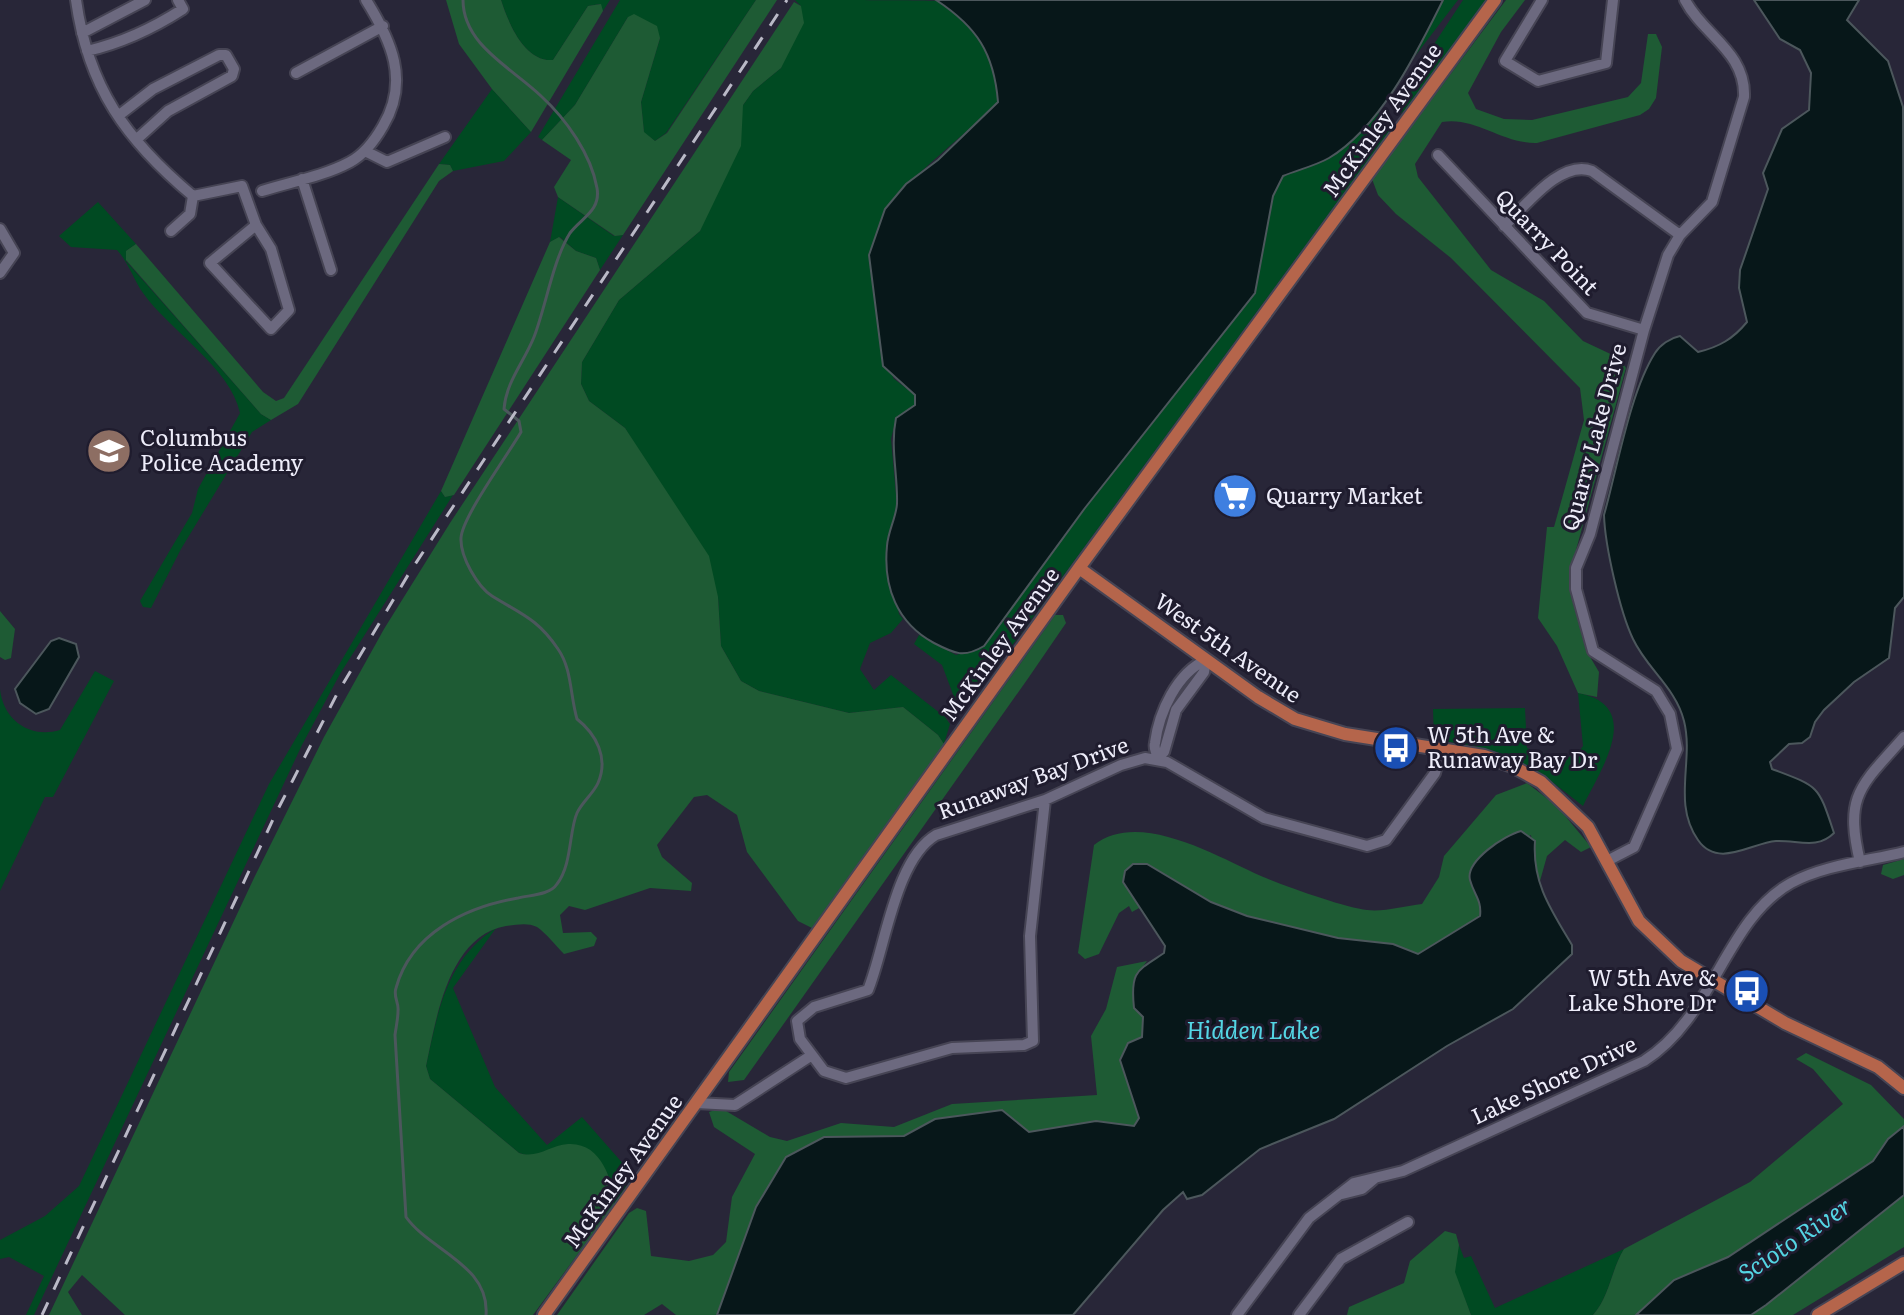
<svg xmlns="http://www.w3.org/2000/svg" width="1904" height="1315" viewBox="0 0 1904 1315" font-family="Literata,serif">
	<rect width="100%" height="100%" fill="#282638"/>
	<path fill="#004a22" d="M501,0h109l-7,11 -3,-7 -12,2 -35,54c-28,2 -44,-35 -52,-60z
		M620,0h136l-90,133 -11,8 -11,-8 -3,-31 19,-64 -32,-21 -53,88 -33,35 -4,-3z
		M795,0c25,0 127,0 143,1 40,18 57,61 60,102 -36,34 -82,69 -113,106l8,169 22,17v10l-19,13 -5,21 6,67 -10,39 12,69 4,5 -12,14 -21,10 -10,26 14,21 17,-15 54,42 5,7 -6,20 -6,-9 -35,-28 -54,6 -90,-22 -18,-10 -20,-35 -3,-49 -93,-169 -36,-27 -8,-17 1,-22 37,-62 81,-69 43,-126 10,-14 28,-23 20,-62z
		M1443,0h15l-43,56z
		M1463,0h25l-84,111 -3,2 -9,-5z
		M492,89l39,43 -27,29 -51,10 -3,-6 -11,-1z
		M1378,113l16,12 -424,578 -13,2 -15,-40 -28,-21 5,-9 37,20 28,-9 101,-138 170,-215 18,-97 10,-20 46,-19z
		M558,197l56,39 9,-1 -23,35 -4,-12 -20,-7 -16,-14 -10,5z
		M98,202l38,42 -10,7v10l135,153 10,6 -19,12 -71,117 -30,59 -8,-1 -3,-6 52,-88 6,-24 42,-76c-9,-45 -72,-84 -97,-120 -10,-14 -14,-30 -26,-43l-46,-3 -12,-11z
		M441,491l4,6 8,-2 -113,179 -38,71 -268,570h-8l18,-39 -35,-19 -9,2v-19l45,-24 34,-30 190,-402z
		M95,671l19,10 -61,116h-8l-45,94v-202c3,31 30,50 60,41z
		M1578,693c67,13 23,76 5,113 -58,-46 -74,-57 -149,-66l-1,-31 92,-1 2,40 35,12 16,-7 5,-7z
		M496,928l-43,60 42,99 52,58 35,-28 51,58 -19,30c-2,-39 -13,-43 -45,-61l-39,12 -11,-3 -89,-74 -4,-13c12,-55 20,-106 70,-138z
		M1459,1245l5,13 7,-2 24,52 129,-59c-13,21 -14,47 -31,66h-122l-17,-43z"/>
	<path fill="#1e5b34" d="M446,0h55c8,25 24,62 52,60l35,-54 13,-2 2,7 -72,121 -39,-43 -33,-45z
		M756,0h21l-154,235 -8,1 -57,-39 -4,-10 17,-27 -29,-20 33,-35 53,-88 6,-3 23,12 3,12 -19,64 3,30 11,9 12,-8z
		M1506,0h19l-24,32 -33,61 8,16 28,10 28,1 96,-23 13,-14 7,-49h8l6,13 -6,51 -7,11 -9,6 -103,28c-34,1 -62,-27 -95,-21l-27,42 3,13 73,93 53,31 39,40 36,17 7,10 -56,204v20l16,58 13,22 -2,25 -19,-4 -21,-47 -19,-28 9,-91h7l30,-107 -4,-32 -129,-130 -55,-44 -18,-19 -6,-16z
		M794,2l7,4 3,17 -23,45 -28,23 -10,14 -2,41 -41,85 -81,69 -37,62 -1,22 8,17 36,27 84,128 9,41 3,49 20,35 18,10 90,22 54,-6 35,28 6,9 -132,184 -14,-7 -51,-69 -10,-37 -30,-20 -13,2 -37,48 5,12 30,26 -1,8 -41,-3 -65,22 -16,-4 -9,9 3,18 28,-1 6,6 -3,8 -30,8c-8,-8 -18,-21 -27,-27 -10,-5 -21,-2 -31,-1 -58,10 -70,94 -80,140l4,13 89,74c19,6 31,-8 49,-9 33,-2 45,36 46,61l-81,110h-408l-43,-40 -14,17 14,23h-33l205,-437 70,-141 60,-108 66,-106z
		M439,164l11,1 3,6 -14,10 -141,223 -27,16 -10,-6 -135,-154v-9l10,-7 127,148 13,9 8,-3z
		M559,237l17,14 20,7 4,12 -146,225 -9,2 -4,-6 109,-249z
		M0,611l15,18 -4,29 -6,2 -5,-3z
		M1055,615h8l3,8 -37,54 -285,403 -16,2 1,-10z
		M1527,783l30,23 34,41 -10,5 -16,-12 -18,16 -9,32 -7,-53 -62,43c8,16 19,30 5,45l-56,31 -25,-10 -55,-6 -91,-22 -36,-14 -64,-38 -24,18 18,25 -9,5 -3,-6 -10,7 -20,41 -14,5 -7,-6 16,-108c45,-36 124,12 167,31 20,9 85,32 106,34 17,2 38,-4 55,-6l17,-27 5,-21 52,-61z
		M1904,859v16l-11,4 -12,-5 2,-9z
		M1147,961l-13,18 9,38 -1,20 -22,23 19,58 -5,9 -38,-6 -67,11 -94,-13 -31,17 -80,1 -38,20 -30,50 -39,108h-41l-14,-11 -18,11h-87l72,-102 8,-5 9,3 5,45 38,5 24,-6 13,-13 6,-45 23,-43 -41,-27 -5,-15 12,-4 49,29 17,4 54,-18 53,4 58,-23 145,-9 -6,-59 15,-27 11,-42z
		M1806,1053l65,32 33,34v7l-17,13 -14,22 -145,96 -54,23 -38,35h-43c17,-19 18,-45 31,-66l126,-67 93,-78 -30,-35 -17,-10z
		M1904,1195v52l-111,68h-42z
		M1445,1231l11,3 3,11 -4,27 16,43h-124l2,-8 55,-24 6,-22z"/>
	<path fill="#071719" stroke="#4c575c" stroke-width="2" d="M936,0h507c-26,52 -62,127 -114,158 -14,8 -32,12 -46,18l-10,20 -18,97 -170,215 -101,138c-20,12 -29,8 -50,-3 -37,-20 -51,-56 -47,-97 1,-15 9,-28 10,-42 1,-30 -7,-56 -1,-86l19,-13v-10l-32,-29 -14,-111 16,-46 21,-25 32,-24 60,-58c-4,-49 -21,-75 -62,-102z
		M1754,0h105l-12,20 41,41 15,46 1,490 -9,11 -6,50 -35,24 -30,28 -9,12 -5,15 -8,6 -13,1 -19,18 2,7c48,18 46,16 62,64 -17,17 -36,7 -58,8 -25,2 -58,28 -78,-1 -26,-37 -4,-79 -14,-119 -8,-33 -37,-52 -51,-82 -13,-27 -28,-93 -29,-124 13,-46 26,-123 51,-162 5,-8 15,-15 25,-17l18,16c21,-5 35,-13 49,-30l-8,-34 1,-18 28,-81 -5,-16 19,-44 27,-19 2,-37 -11,-23 -20,-11z
		M59,638l17,6 3,13 -30,52 -13,5 -16,-11 -5,-14 36,-48z
		M1521,831l14,10c-3,42 16,69 37,104v9l-59,55 -66,37 -113,73 -74,30 -58,46 -15,4 -4,-7 -20,18 -90,105h-356l39,-108 30,-50 38,-20 80,-1 31,-17 67,-9 27,22 67,-11 38,5 5,-8 -19,-58 8,-17 14,-6 1,-20 -9,-9c-4,-37 3,-37 30,-55l1,-7 -42,-64 2,-11 8,-7h14l64,38 36,14 91,22 55,6 25,10 62,-38c2,-16 -6,-21 -10,-36 -5,-19 35,-45 51,-49z
		M1904,1126v69l-138,110 -15,10h-115l38,-35 54,-23 145,-96 15,-22z"/>
	<g fill="none" stroke-linecap="round" stroke-linejoin="round">
		<path stroke="#4c575c" stroke-width="3" d="M463,0c0,45 49,68 78,96 25,23 50,58 56,92 4,23 -16,30 -27,45 -17,27 -24,73 -36,104 -10,25 -28,45 -30,72l15,12 2,11c-12,21 -59,85 -60,106 -1,19 17,49 31,58 29,18 46,23 66,53 14,20 12,46 19,70 19,15 32,39 21,64 -5,11 -16,19 -21,30 -8,18 -5,52 -20,71 -7,11 -27,11 -39,14 -52,9 -107,35 -122,90 -3,9 3,14 2,23 0,8 -2,16 -3,24l11,182c24,34 84,48 80,98"/>
		<g stroke="#464454" stroke-width="14">
			<path id="minor" d="M76,0c12,87 50,140 117,196
				M1542,0l-37,61 33,20 68,-18 7,-63
				M82,33l63,-33
				M87,51c35,-8 65,-22 96,-42l-5,-9
				M296,73l87,-47
				M118,116l35,-27 66,-34h7l8,14 -2,7 -64,35 -31,28
				M365,151l22,11 58,-25
				M1438,155l149,158 57,17
				M302,179l29,91
				M262,191c29,-9 62,-15 88,-29 15,-8 25,-22 33,-36 27,-45 8,-86 -17,-126
				M193,196l49,-10 14,39 15,24 18,61 -18,19 -61,-66 46,-38
				M1504,226c21,-19 56,-67 88,-55l88,64
				M0,229l14,24 -14,20
				M171,231l19,-17 3,-18
				M1158,755l6,-3 12,-42 28,-38 2,-12
				M1157,760c1,-8 -4,-10 -2,-17 4,-31 22,-70 51,-83
				M1045,800l-15,136 3,105 -9,4 -72,3 -106,30 -22,-7 -24,-32 -3,-18 17,-14 54,-17c17,-41 27,-131 68,-155l109,-35 76,-35 24,-7 22,4 97,56 103,28 19,-6 49,-67 7,-26
				M1607,861l27,-14 43,-98 -7,-35 -14,-23 -63,-40 -17,-62v-21l14,-34 54,-204 24,-75 12,-20 32,-33 32,-105c2,-45 -41,-62 -59,-97
				M1860,862c-16,-68 1,-76 44,-125
				M696,1103l39,2 77,-50
				M1342,1194l20,-5 12,-10
				M1237,1315l72,-97 45,-35 49,-12 241,-110c70,-44 81,-141 147,-178 33,-18 77,-22 113,-31
				M1299,1315l42,-56 67,-37"/>
		</g>
		<g stroke="#464454" stroke-width="16">
			<path id="major" d="M1079,568l179,129 37,22 50,15 139,22 28,10 29,16 47,45 51,94 42,40 104,62 93,44 26,21
				M544,1315l535,-747 416,-568
				M1818,1315l86,-52"/>
		</g>
		<use href="#minor" stroke="#6c697f" stroke-width="10"/>
		<use href="#major" stroke="#b5654b" stroke-width="12"/>
		<path stroke="#bab9c7" stroke-width="3" stroke-dasharray="14 14" stroke-linecap="butt" d="M42,1315l234,-502 61,-119 71,-119 379,-575"/>
	</g>
	<defs>
		<g id="school-disc" transform="scale(2.3)"><circle r="9.5" fill="#8d6e63" stroke="#1f1c2e"/><path d="M0-5L7-2L0 1L-7-2ZM-4 1L0 2.5L4 1V4Q0 6-4 4Z" fill="#fff"/></g>
		<g id="supermarket-disc" transform="scale(2.3)"><circle r="9.5" fill="#3f7fe0" stroke="#1f1c2e"/><path d="M-6-5.5h2.5l.6 2H6L4.5 2H-2.5L-4.4-4H-6ZM-1.5 3.2a1.3 1.3 0 1 0 .1 0ZM3 3.2a1.3 1.3 0 1 0 .1 0Z" fill="#fff"/></g>
		<g id="bus-disc" transform="scale(2.3)"><circle r="9.5" fill="#1a4fb4" stroke="#1f1c2e"/><path d="M-5-6H5V4H4V6H2V4H-2V6H-4V4H-5ZM-3.5-4V0h7V-4ZM-3.5 1.2v1.5H-2V1.2ZM2 1.2v1.5H3.5V1.2Z" fill="#fff"/></g>
	</defs>
	<g fill-rule="evenodd">
		<use href="#school-disc" x="109" y="451"/>
		<use href="#supermarket-disc" x="1235" y="496"/>
		<use href="#bus-disc" x="1396" y="748"/>
		<use href="#bus-disc" x="1747" y="991"/>
	</g>
	<g text-anchor="middle" stroke-width="6" stroke-linejoin="round" paint-order="stroke">
		<g font-size="22" fill="#eeedfa" stroke="#1f1c2e">
			<text transform="translate(1382 120) rotate(-54)" y="8">McKinley Avenue</text>
			<text transform="translate(1547 242) rotate(46)" y="8">Quarry Point</text>
			<text transform="translate(1594 437) rotate(-75)" y="8">Quarry Lake Drive</text>
			<text transform="translate(1000 644) rotate(-54)" y="8">McKinley Avenue</text>
			<text transform="translate(1228 648) rotate(35)" y="8">West 5th Avenue</text>
			<text transform="translate(1033 778) rotate(-20)" y="8">Runaway Bay Drive</text>
			<text transform="translate(1554 1080) rotate(-25)" y="8">Lake Shore Drive</text>
			<text transform="translate(623 1171) rotate(-54)" y="8">McKinley Avenue</text>
		</g>
		<g font-size="22" fill="#eeedfa" stroke="#1f1c2e" text-anchor="start">
			<text x="140" y="446">Columbus<tspan x="140" dy="25">Police Academy</tspan></text>
			<text x="1266" y="504">Quarry Market</text>
			<text x="1427" y="743">W 5th Ave &amp;<tspan x="1427" dy="25">Runaway Bay Dr</tspan></text>
			<text x="1716" y="986" text-anchor="end">W 5th Ave &amp;<tspan x="1716" dy="25">Lake Shore Dr</tspan></text>
		</g>
		<g font-size="24" font-style="italic" fill="#54d5e4" stroke="#1f1c2e">
			<text x="1253" y="1039">Hidden Lake</text>
			<text transform="translate(1795 1240) rotate(-34)" y="8">Scioto River</text>
		</g>
	</g>
</svg>
